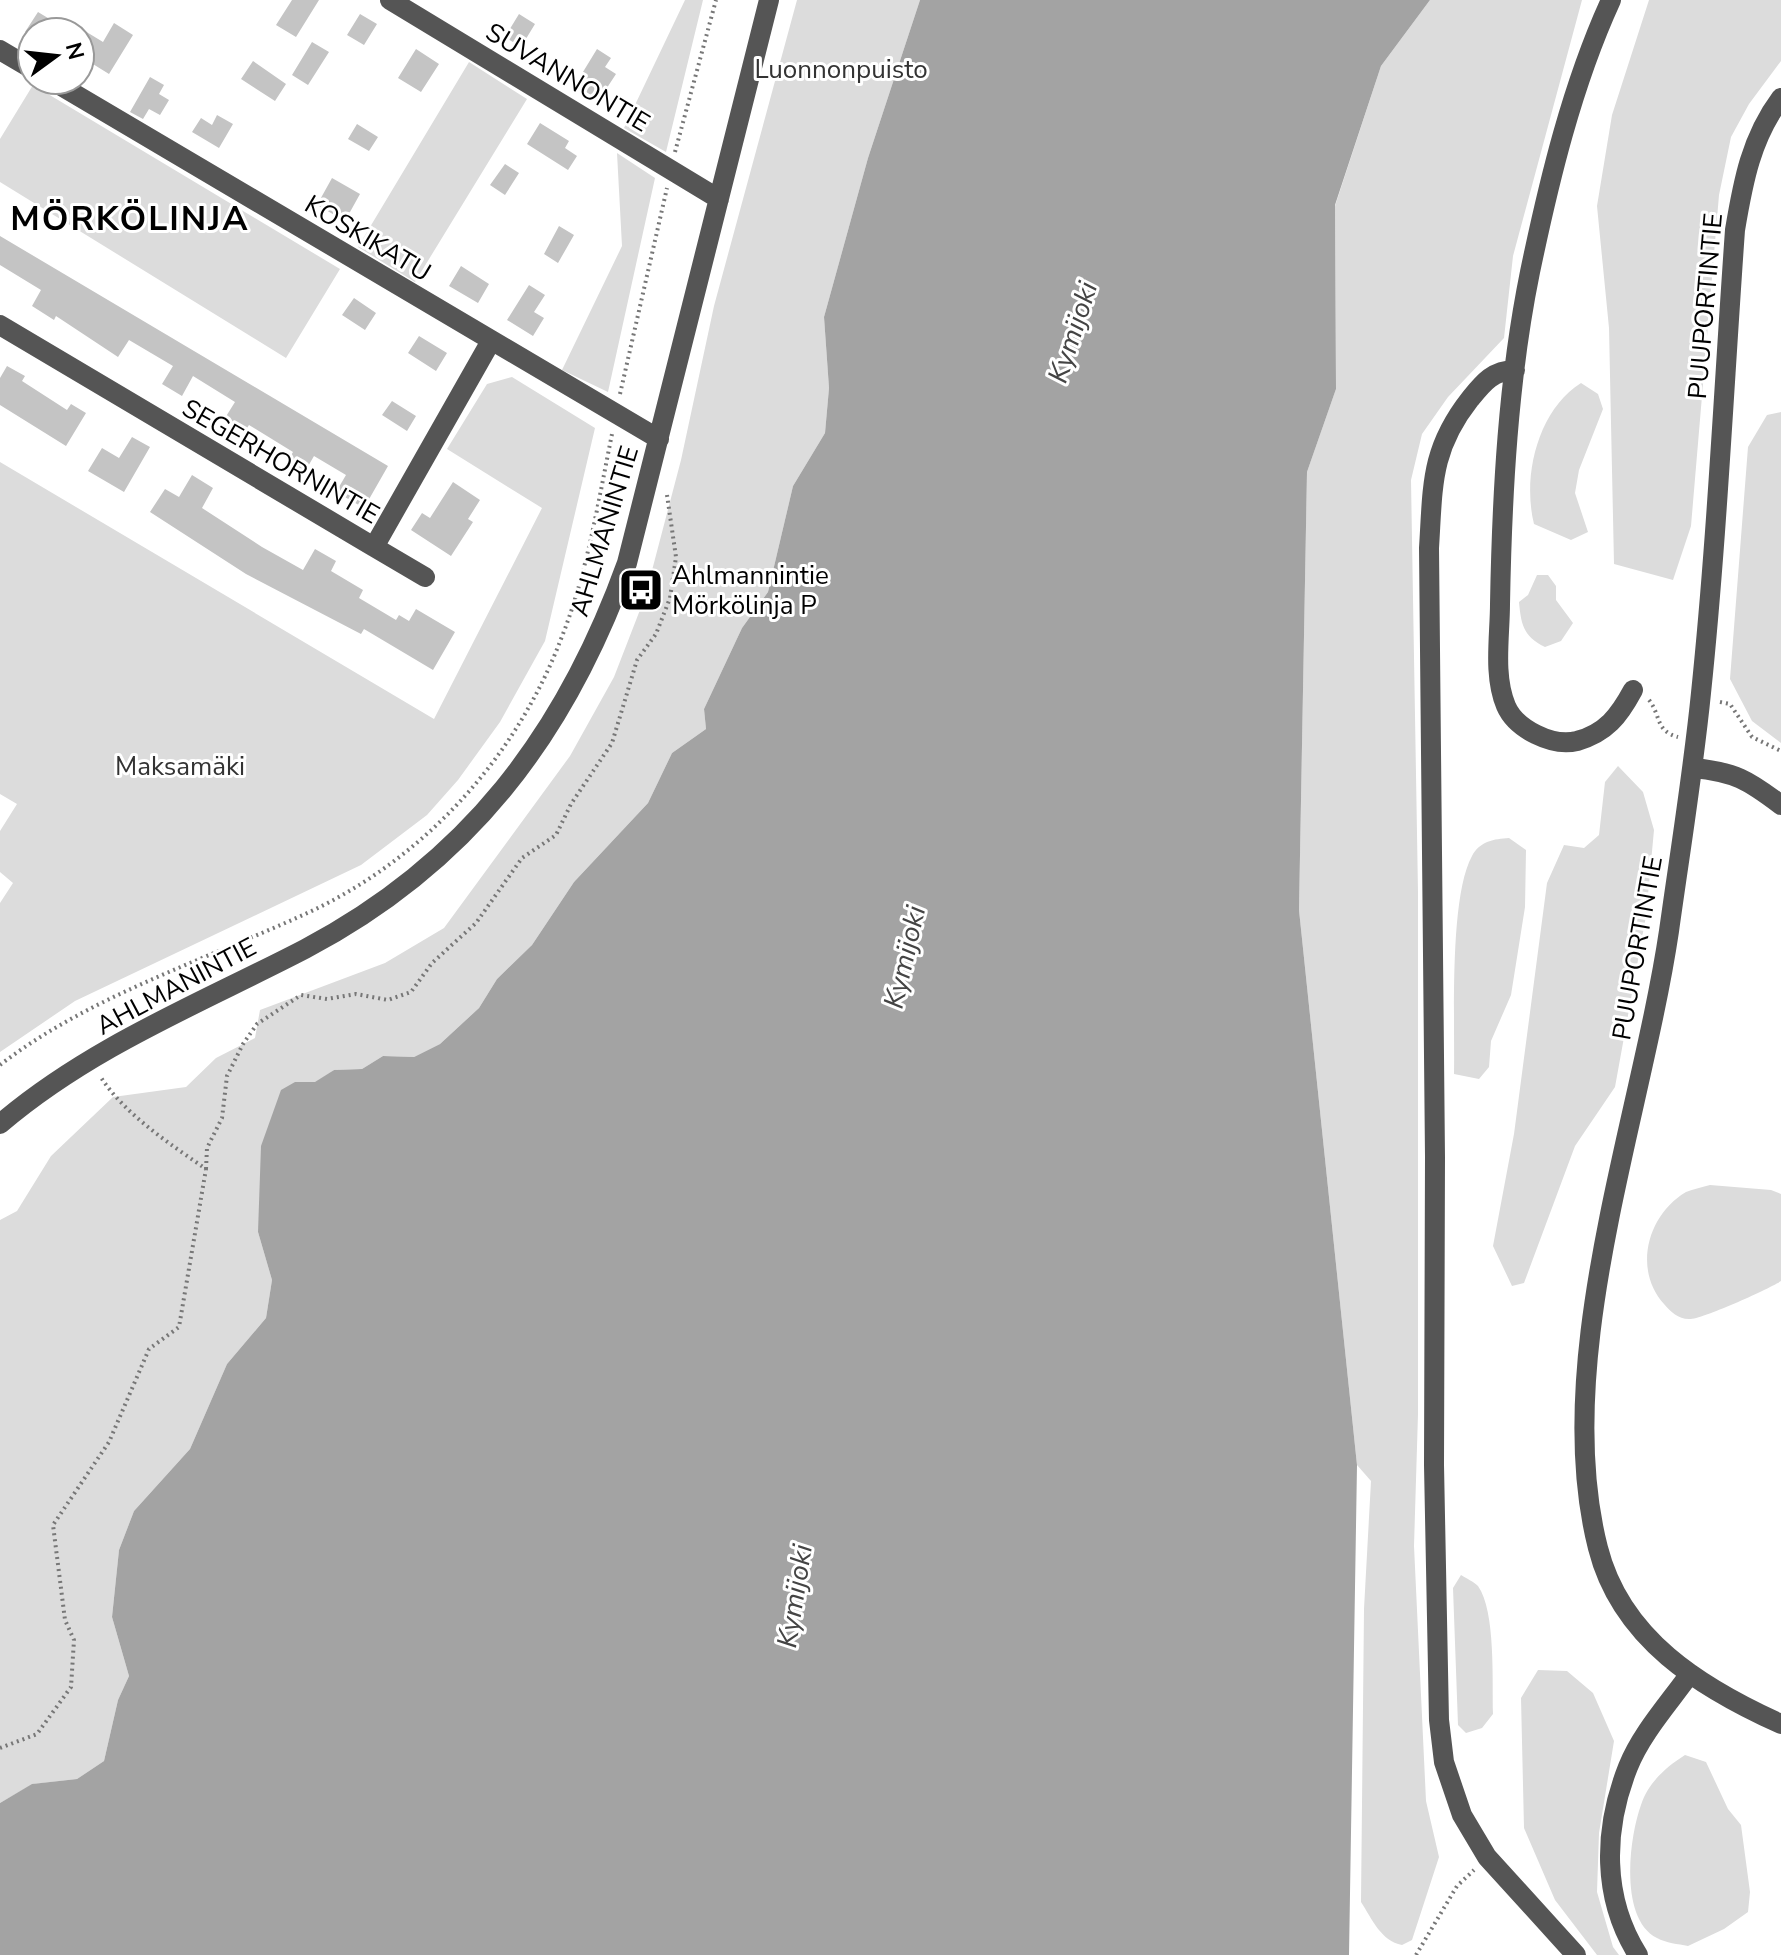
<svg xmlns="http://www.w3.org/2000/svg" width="1781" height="1955" viewBox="0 0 1781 1955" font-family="'Nunito Sans',sans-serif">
	<rect width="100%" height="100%" fill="#fff"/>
	<path fill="#dcdcdc" d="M685,0h18l-37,152 -42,-24z
		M797,0h123l-52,158 -44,159 5,71 -4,45 -32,53 -25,106 -26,36 -38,81 2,20 -34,24 -24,50 -74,79 -42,63 -35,34 -18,29 -39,36 -26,13 -31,-1 -21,13 -28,1 -19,13 -20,-1 -37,150 14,48 -6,38 -39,46 -37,85 -56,62 -15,39 -7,67 17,59 -11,24 -14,61 -27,18 -44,5 -33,19v-583l17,-9 34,-55 62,-59 73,-10 30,-29 39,-20 5,-28 125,-47 59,-35 126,-172 44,-79 31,-80 36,-137 33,-154z
		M1430,0h152l-69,256 -9,82 -56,59 -26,37 -11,46 7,412v522l-4,132 12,255 13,56 -27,83 -10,5c-21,-4 -30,-26 -41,-43l3,-293 7,-128 -14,-16 -58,-555 8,-438 29,-83 -1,-183 46,-140z
		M1649,0h132v61l-32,43 -18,33 -12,58 -28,331 -18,54 -59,-16 -5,-236 -12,-122 15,-91z
		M469,62l58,37 -112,183 -57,-35z
		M33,85l307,184 -54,89 -286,-176v-43z
		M617,153l38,25 -47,214 -46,-22 60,-124z
		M512,377l83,51 -50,213 -45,81 -42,58 -31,35 -66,50 -286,136 -75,51v-149l13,-20 -13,-11v-41l17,-27 -17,-10v-332l434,257 108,-211 -95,-59 40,-65z
		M1581,383l17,11 5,15 -24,61 -4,23 13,39 -17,8 -37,-16c-12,-48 4,-114 47,-141z
		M1781,412v331l-29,-22 -22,-42 18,-232 19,-32z
		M1537,575h11l8,11v14l17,23 -12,18 -16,6c-21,-10 -24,-22 -26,-45l9,-7z
		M1618,766l25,26 11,38 -8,86 -31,171 -40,59 -51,137 -12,3 -19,-40 21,-112 33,-251 17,-38 20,3 15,-13 6,-53z
		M1509,838l17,12 -1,57 -14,88 -20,46 -2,26 -10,12 -25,-5c1,-52 -5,-176 18,-218 8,-15 22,-17 37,-18z
		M1710,1185l61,5 10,4v87c-12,8 -81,39 -92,38 -11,0 -18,-7 -25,-15 -31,-34 -17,-89 22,-112 7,-3 17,-5 24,-7z
		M1461,1575c5,3 13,7 17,11 18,25 14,97 15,128l-11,14 -16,5 -8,-8 -5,-137z
		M1538,1670l29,1 26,22 21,48 -15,92 -2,59 16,55 6,8h-22l-42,-55 -31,-72 -3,-130z
		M1685,1755l21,7 22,47 13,16 9,67 -2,20 -24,17 -36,17c-10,-2 -22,-3 -31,-8 -38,-19 -28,-100 -16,-133 7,-22 25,-38 44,-50z"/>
	<path fill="#a3a3a3" d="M920,0h510l-49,66 -46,139 1,184 -29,83 -8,438 58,555 -8,490h-1349v-152l32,-19 45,-5 27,-18 14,-61 11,-24 -17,-59 7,-67 15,-39 56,-62 37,-85 39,-46 6,-38 -14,-48 3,-86 20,-56 14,-8h20l19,-12 28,-1 21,-13 31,1 26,-13 39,-36 18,-29 35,-34 42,-63 74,-79 24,-50 34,-24 -2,-20 38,-81 26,-36 25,-106 32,-53 4,-45 -5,-71 44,-159z"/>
	<path fill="#c4c4c4" d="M292,0h27l-23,37 -20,-12z
		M38,12l33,20h-46z
		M360,14l17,10 -13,21 -17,-10z
		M519,14l16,10 -14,23 -16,-10z
		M114,23l19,12 -24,39 -29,-18v-28l23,14z
		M312,42l17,10 -21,33 -16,-10z
		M416,49l23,15 -18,28 -23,-14z
		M597,49l14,9 -6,9 11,7 -17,26 -24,-15z
		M253,61l33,23 -11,17 -34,-22z
		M150,77l14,8 -5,9 10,6 -9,15 -11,-6 -6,10 -13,-7z
		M217,115l16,9 -14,24 -27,-16 9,-14 11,7z
		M540,123l29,18 -4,7 12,8 -9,14 -41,-26z
		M357,124l21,13 -9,14 -21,-12z
		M505,164l14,9 -14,22 -15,-10z
		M332,178l28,16 -15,27 -28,-16z
		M559,226l15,9 -16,28 -14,-9z
		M0,236l388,230 -24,42 -28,-16 10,-17 -32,-19 -11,19 -17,-11 7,-12 -44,-27 -4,6 -20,-13 10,-16 -42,-26 -11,20 -20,-12 11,-18 -44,-26 -11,17 -62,-41 -2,4 -22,-14 9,-16 -41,-25z
		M461,266l28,18 -11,19 -29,-17z
		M529,285l16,10 -11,17 10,6 -11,18 -26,-16z
		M354,298l22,15 -11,17 -23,-15z
		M419,336l28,17 -11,18 -28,-18z
		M7,366l18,10 -3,5 45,29 4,-6 15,9 -20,33 -66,-41v-27z
		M392,401l24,15 -9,15 -25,-16z
		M132,437l18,10 -26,45 -36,-21 14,-23 17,10z
		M192,475l21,13 -11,20 60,39 41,23 12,-21 21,12 -5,10 32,19 -4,8 37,22 3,-5 10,6 7,-12 39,23 -22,38 -69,-41 -3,5 -115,-60 -96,-62 15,-23 14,8z
		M453,482l27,18 -12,19 5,3 -22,34 -40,-26 11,-17 8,5z"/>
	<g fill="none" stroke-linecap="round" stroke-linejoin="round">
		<path stroke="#777" stroke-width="4" stroke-dasharray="2 4" stroke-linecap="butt" d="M675,152l41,-152
			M620,394l47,-206
			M1649,700c12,15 6,31 29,37
			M1720,702l10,2 22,33 29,14
			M0,1065c88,-68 202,-104 303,-150 118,-53 212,-155 258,-276 26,-65 37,-136 51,-205
			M206,1169l1,-21 15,-30 5,-42 16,-32 14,-20 44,-29 26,4 29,-5 32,6 23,-8 21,-29 44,-40 46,-65 34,-23 15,-31 41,-61 25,-83 19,-26 14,-36 6,-41 -9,-62
			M0,1748l37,-14 34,-47 3,-47 -9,-20 -12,-95 56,-83 40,-93 30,-22 27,-158c-36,-25 -82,-55 -106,-93
			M1416,1955l41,-69 17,-16"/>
		<path stroke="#555" stroke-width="20" d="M390,0l329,199
			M1611,0c-39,85 -62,181 -81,272 -22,108 -28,222 -30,332 0,32 -7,71 6,102 10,23 46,41 71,35 29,-8 42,-25 56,-51
			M0,50l32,19
			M51,80l608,359
			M1781,98c-30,40 -38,84 -46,132 -11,154 -18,309 -34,463 -8,80 -21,159 -32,238 -28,188 -119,430 -71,617 23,91 103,140 183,176
			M0,325l374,222 117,-206
			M1515,370c-22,0 -32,13 -45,29 -40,51 -37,87 -41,149l6,609 -1,308 5,255 5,42 18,53 25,42 89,98
			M374,547l51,30
			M1693,768c42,4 55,12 88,37
			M0,1124c90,-77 201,-121 305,-175 163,-86 260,-214 322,-386l142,-563
			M1638,1955c-36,-57 -35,-125 -10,-188 13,-33 41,-64 61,-92"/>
	</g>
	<defs>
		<g id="bus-square" transform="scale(2.3)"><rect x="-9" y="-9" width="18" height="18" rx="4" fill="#000" stroke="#fff"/><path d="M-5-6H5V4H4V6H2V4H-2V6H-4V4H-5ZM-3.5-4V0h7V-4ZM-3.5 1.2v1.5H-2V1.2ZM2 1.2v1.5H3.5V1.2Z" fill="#fff"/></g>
	</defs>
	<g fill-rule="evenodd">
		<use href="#bus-square" x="641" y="590"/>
	</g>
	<g text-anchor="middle" stroke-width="6" stroke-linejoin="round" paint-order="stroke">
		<g font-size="26" fill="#333" stroke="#fff">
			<text x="841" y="78">Luonnonpuisto</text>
			<text x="180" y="775">Maksamäki</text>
		</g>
		<g font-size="26" fill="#000" stroke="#fff">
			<text transform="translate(568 77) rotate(31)" y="9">SUVANNONTIE</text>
			<text transform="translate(368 238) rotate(31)" y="9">KOSKIKATU</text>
			<text transform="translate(1705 306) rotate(-85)" y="9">PUUPORTINTIE</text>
			<text transform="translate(281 461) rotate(30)" y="9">SEGERHORNINTIE</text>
			<text transform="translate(604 531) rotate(-73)" y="9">AHLMANINTIE</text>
			<text transform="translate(1637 948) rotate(-80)" y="9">PUUPORTINTIE</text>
			<text transform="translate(176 986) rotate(-28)" y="9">AHLMANINTIE</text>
		</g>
		<g font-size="26" fill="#000" stroke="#fff" text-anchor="start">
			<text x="672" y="584">Ahlmannintie<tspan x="672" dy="30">Mörkölinja P</tspan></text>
		</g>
		<g font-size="28" font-style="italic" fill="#444" stroke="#fff">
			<text transform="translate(1072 332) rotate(-72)" y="10">Kymijoki</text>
			<text transform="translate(904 957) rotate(-77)" y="10">Kymijoki</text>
			<text transform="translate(794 1596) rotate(-81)" y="10">Kymijoki</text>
		</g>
		<g font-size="34" font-weight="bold" letter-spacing="2" fill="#000" stroke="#fff">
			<text x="130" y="230">MÖRKÖLINJA</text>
		</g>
	</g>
	<g transform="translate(56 56) rotate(75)"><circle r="38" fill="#ffffff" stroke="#999999" stroke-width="2"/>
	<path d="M0-6L14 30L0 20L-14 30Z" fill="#000000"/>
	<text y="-12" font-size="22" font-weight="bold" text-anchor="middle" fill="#000000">N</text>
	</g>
</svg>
